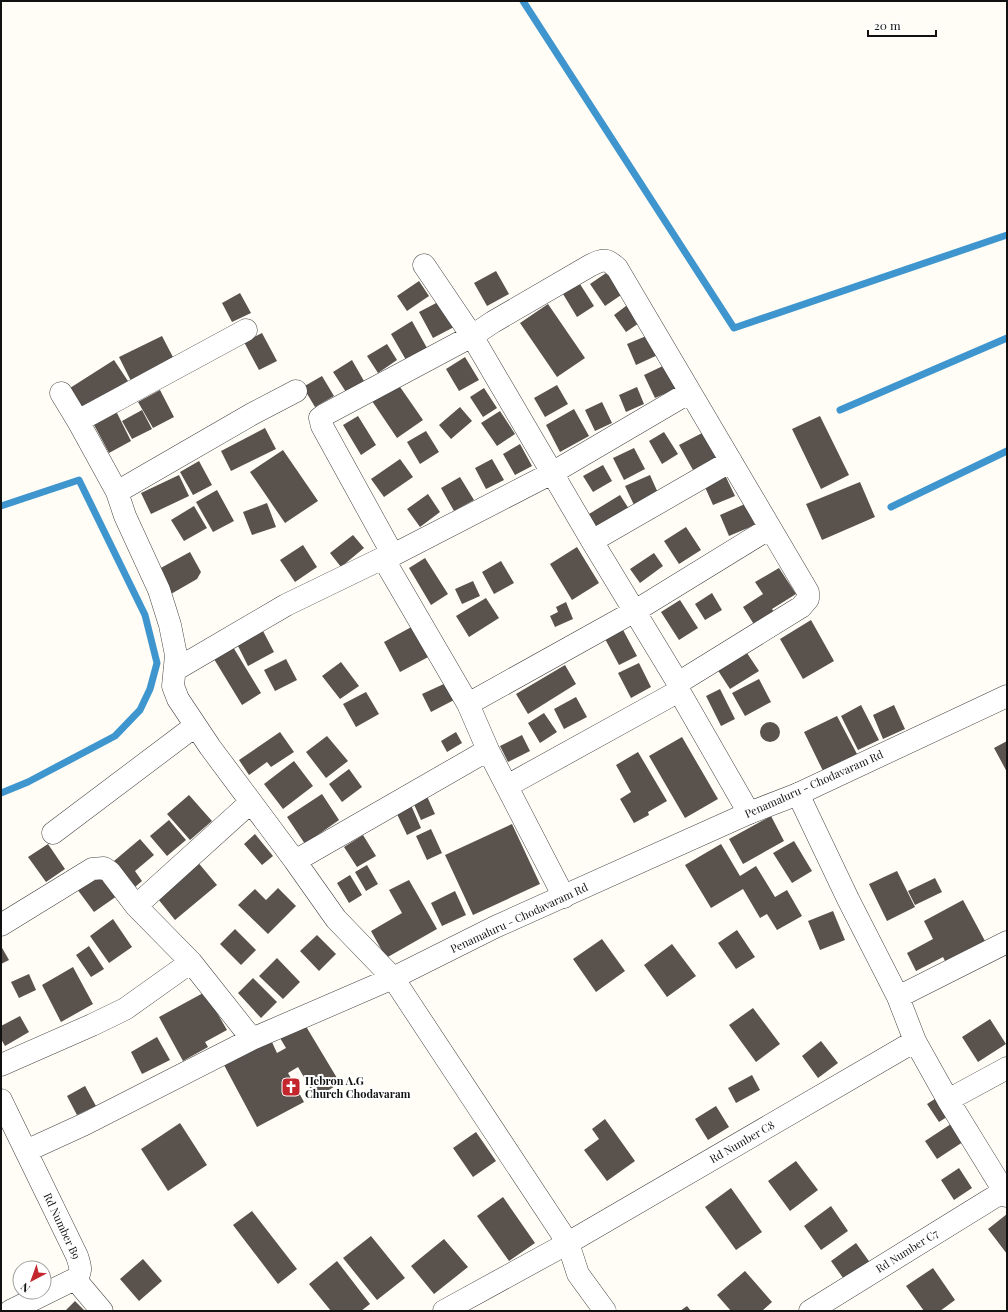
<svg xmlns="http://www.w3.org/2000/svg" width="1008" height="1312" viewBox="0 0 1008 1312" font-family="'Playfair Display',serif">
	<rect width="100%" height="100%" fill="#fffdf5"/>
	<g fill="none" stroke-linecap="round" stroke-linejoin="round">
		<path stroke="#3f96cf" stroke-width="7" d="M523,1l211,327 273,-93
			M840,410l167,-72
			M1,506l78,-26 66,135 12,48 -7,26 -10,21 -25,26 -87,46 -27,11
			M891,507l116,-56"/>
	</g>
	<path fill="#5a524d" d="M496,271l13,23 -22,12 -13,-23z
		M609,271l15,22 -19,13 -15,-22z
		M419,281l10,15 -22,15 -10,-15z
		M580,284l14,22 -17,11 -14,-23z
		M240,293l11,20 -19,9 -10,-19z
		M440,301l14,26 -21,11 -14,-26z
		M630,303l12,18 -16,11 -12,-17z
		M548,304l37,54 -28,19 -37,-54z
		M412,321l15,27 -21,12 -15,-26z
		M262,333l15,28 -18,9 -15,-28z
		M651,334l9,20 -24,11 -9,-21z
		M162,336l13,25 -43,22 -13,-26z
		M387,344l10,16 -19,13 -11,-17z
		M465,357l14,23 -20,11 -13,-22z
		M114,360l14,21 -45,28 -13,-21z
		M352,360l12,21 -18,11 -13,-20z
		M667,364l11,24 -23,10 -11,-23z
		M322,376l12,20 -19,11 -12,-20z
		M398,384l25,36 -26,18 -25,-37z
		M557,385l11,19 -23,13 -11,-19z
		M637,387l7,17 -18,8 -7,-17z
		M484,388l13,20 -14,9 -13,-20z
		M160,390l14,27 -21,11 -15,-26z
		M602,402l10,21 -17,8 -10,-21z
		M460,407l12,14 -21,18 -12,-14z
		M574,409l15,27 -29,16 -14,-27z
		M142,410l10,19 -20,10 -10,-18z
		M116,411l15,30 -22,12 -16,-30z
		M500,411l15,23 -18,12 -16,-23z
		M358,416l18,29 -15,10 -18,-30z
		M820,416l29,59 -28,14 -29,-60z
		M265,428l11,21 -45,22 -10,-20z
		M426,431l13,21 -19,12 -13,-22z
		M664,432l14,22 -16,10 -13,-23z
		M704,432l14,25 -25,13 -14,-25z
		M520,444l12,22 -17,9 -12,-21z
		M634,448l11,21 -21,11 -11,-22z
		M283,450l35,51 -33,22 -35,-51z
		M400,459l13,18 -29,20 -13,-18z
		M492,459l12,21 -18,9 -11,-21z
		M199,461l13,24 -19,10 -13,-23z
		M603,465l9,16 -19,11 -10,-16z
		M179,475l10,21 -38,18 -10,-21z
		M650,475l8,18 -24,12 -9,-19z
		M725,475l10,21 -22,9 -9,-20z
		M460,477l14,23 -20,11 -13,-23z
		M860,482l15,35 -53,23 -16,-36z
		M217,490l17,31 -21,11 -17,-30z
		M428,494l12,18 -20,15 -13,-18z
		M620,495l9,14 -32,19 -8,-14z
		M267,503l9,24 -24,8 -9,-23z
		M745,504l10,21 -26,11 -9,-21z
		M194,506l13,22 -23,13 -13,-21z
		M686,527l15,23 -22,14 -15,-23z
		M353,535l11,13 -23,19 -11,-14z
		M303,545l14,22 -22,15 -15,-22z
		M577,547l22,36 -27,17 -22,-36z
		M190,552l11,20 -4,7 -26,15 -14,-24z
		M654,553l9,13 -23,17 -10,-14z
		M425,558l23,36 -17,11 -22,-37z
		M501,561l13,22 -20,11 -12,-22z
		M779,568l17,26 -24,15 3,5 -20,12 -12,-19 20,-13 -8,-12z
		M473,581l7,15 -18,8 -7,-15z
		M712,593l10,17 -17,10 -10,-16z
		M486,598l13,20 -30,19 -13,-21z
		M680,600l18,28 -19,12 -18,-28z
		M566,602l7,17 -18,8 -5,-11 8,-4 -2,-5z
		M811,620l23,41 -31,18 -23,-40z
		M415,625l17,30 -32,17 -16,-30z
		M622,628l15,28 -18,9 -15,-28z
		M263,631l11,21 -26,14 -11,-22z
		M233,647l28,46 -19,12 -28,-46z
		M745,650l14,21 -29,18 -13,-20z
		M286,659l11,21 -22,11 -11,-21z
		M341,662l18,24 -19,13 -18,-23z
		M639,663l12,24 -20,11 -13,-25z
		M565,665l11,19 -48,30 -12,-20z
		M759,679l12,23 -26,14 -13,-23z
		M446,683l8,17 -23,12 -9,-18z
		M720,689l15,30 -14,7 -15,-30z
		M366,692l13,22 -23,13 -13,-23z
		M576,697l11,20 -23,12 -10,-20z
		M861,705l18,35 -21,10 -17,-34z
		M894,705l11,24 -22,10 -10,-24z
		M544,713l13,19 -17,11 -12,-20z
		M837,716l20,38 -34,17 -19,-39z
		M760 732a10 10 0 1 1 20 0a10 10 0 1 1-20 0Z
		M280,732l14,20 -23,15 -4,-5 -18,13 -10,-15z
		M456,732l6,11 -15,9 -6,-11z
		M522,735l8,16 -22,11 -8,-16z
		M327,736l21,25 -22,17 -20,-26z
		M682,737l36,62 -33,19 -36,-62z
		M1007,741v31l-13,-24z
		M638,752l29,49 -19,11 1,3 -15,8 -14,-24 11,-7 -15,-27z
		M294,761l19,25 -30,23 -19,-25z
		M349,769l13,18 -20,15 -13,-18z
		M322,794l17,26 -34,24 -18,-27z
		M426,794l9,20 -14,6 -9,-20z
		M189,795l23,26 -22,19 -23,-26z
		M411,805l10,23 -14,7 -11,-23z
		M771,816l13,25 -41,23 -14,-25z
		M169,820l17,20 -19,16 -17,-20z
		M512,824l28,60 -67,31 -28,-60z
		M431,829l11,24 -15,7 -11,-24z
		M255,834l18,22 -11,9 -18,-21z
		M363,835l13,21 -19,11 -13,-20z
		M140,839l14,16 -19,16 7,10 -7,6 -21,-26z
		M794,841l18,30 -20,12 -19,-30z
		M48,844l17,25 -19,13 -18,-25z
		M721,844l19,32 16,-10 19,31 12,-7 15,26 -25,14 -10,-16 -7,4 -17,-29 -32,19 -26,-43z
		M196,860l21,25 -42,35 -21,-26z
		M367,865l11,19 -12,7 -11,-19z
		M897,871l18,36 -28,14 -18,-37z
		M101,872l16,24 -23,16 -17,-23z
		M350,875l12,20 -13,8 -12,-20z
		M935,878l7,14 -27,13 -7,-14z
		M409,880l28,49 -51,29 -15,-27 31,-18 -13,-23z
		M278,888l18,18 -28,28 -30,-29 17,-16 11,11z
		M455,891l11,24 -24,11 -11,-23z
		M963,900l22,41 -40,20 -2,-4 -27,14 -9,-18 26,-14 -9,-18z
		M833,911l12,29 -25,10 -12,-29z
		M113,919l19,28 -23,16 -19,-27z
		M235,929l21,21 -15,15 -21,-21z
		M737,930l18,27 -19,12 -18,-26z
		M317,935l19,19 -17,17 -19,-20z
		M602,939l23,32 -29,21 -23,-33z
		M672,944l24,32 -29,21 -23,-32z
		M1,946l8,14 -8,4z
		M89,946l15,23 -13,8 -15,-22z
		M277,958l23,24 -17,17 -24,-23z
		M73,967l20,37 -32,18 -19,-37z
		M29,974l7,16 -17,8 -8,-16z
		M253,978l24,24 -16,16 -23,-25z
		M205,992l22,38 -22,12 3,5 -25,14 -24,-44z
		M753,1008l27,36 -24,18 -27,-37z
		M20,1016l9,16 -24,14 -4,-7v-13z
		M990,1019l16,25 -28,18 -16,-25z
		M304,1023l36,60 -24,15 -18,-31 -10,6 16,29 -47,25 -33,-62 47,-25 6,13 9,-5 -6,-10z
		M157,1037l13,23 -28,14 -11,-22z
		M821,1041l17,22 -20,15 -16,-22z
		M752,1075l8,15 -24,13 -8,-15z
		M85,1086l11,20 -19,9 -10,-19z
		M941,1095l12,18 -14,9 -12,-18z
		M716,1106l13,21 -21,13 -13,-21z
		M605,1119l30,42 -28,20 -23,-31 15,-11 -7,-10z
		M957,1120l12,18 -32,21 -12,-18z
		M180,1123l27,42 -39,26 -27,-42z
		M476,1132l20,29 -23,16 -20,-29z
		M796,1161l22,29 -28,21 -22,-30z
		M959,1168l13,20 -18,12 -13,-20z
		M731,1188l31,44 -26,18 -31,-43z
		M503,1197l32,46 -26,18 -32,-45z
		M831,1206l17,25 -27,19 -17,-24z
		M252,1211l45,58 -19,15 -45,-59z
		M1007,1214v40l-19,-25z
		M371,1236l34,42 -28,22 -34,-42z
		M444,1239l24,28 -34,27 -23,-28z
		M856,1243l15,21 -25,18 -15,-21z
		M143,1259l19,22 -23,20 -19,-22z
		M337,1261l33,43 -9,7h-30l-22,-27z
		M933,1268l22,32 -15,11h-16l-18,-25z
		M745,1271l27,31 -10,9h-31l-14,-16z
		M75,1301l10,10h-20z
		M687,1306l4,5h-11z"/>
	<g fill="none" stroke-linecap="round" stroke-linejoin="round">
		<g stroke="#444" stroke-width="23">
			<path id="minor" d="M424,265l48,71 21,-14 98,-57c13,-6 15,-7 26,3l191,324v7l-7,8 -123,76
				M78,421l168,-91
				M117,492l135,-78 44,-23
				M592,541l139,-80
				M393,555l-71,-129 -2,-8 4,-3 148,-79 120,205 86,142 1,8 70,122
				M383,558l85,146 20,46 76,147
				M175,670l111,-65 97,-47 10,-3 159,-82 138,-81
				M468,704l167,-93 135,-83
				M507,786l172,-95
				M798,794l50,105 50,98 17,44 33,59 59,96
				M53,833l142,-107
				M295,861l193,-111
				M136,906l115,-104
				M1,925l91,-56 12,-1 6,4 26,34 55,56 61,77
				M898,997l109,-55
				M1,1065l91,-40 33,-16 66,-47
				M1,1100l76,156c3,10 6,15 -2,23l-65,32
				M948,1100l59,-32
				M26,1151l59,-27 167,-85 141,-61 -57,-59 -41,-58 -85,-114 -32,-48 -5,-13 3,-31 -6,-30 -11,-35 -34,-74 -8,-24 -39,-71 -17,-28
				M75,1279l27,32
				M444,1311l124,-68 347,-202
				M810,1311l194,-120"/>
		</g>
		<g stroke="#444" stroke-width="23">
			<path id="tertiary" d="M605,1311l-27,-37 -10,-31 -175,-265 102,-51 254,-114 49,-19 209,-98"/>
		</g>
		<use href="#minor" stroke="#fff" stroke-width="22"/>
		<use href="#tertiary" stroke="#fff" stroke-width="22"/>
	</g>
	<defs>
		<g id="church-square" transform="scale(1)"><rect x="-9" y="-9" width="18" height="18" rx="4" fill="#c4262e" stroke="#fff"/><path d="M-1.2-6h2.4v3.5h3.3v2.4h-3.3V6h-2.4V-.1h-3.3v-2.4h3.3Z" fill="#fff"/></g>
	</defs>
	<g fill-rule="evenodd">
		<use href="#church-square" x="291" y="1087"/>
	</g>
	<g text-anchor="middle" stroke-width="4" stroke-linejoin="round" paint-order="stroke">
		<g font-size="11" fill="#111" stroke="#fff">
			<text transform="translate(814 784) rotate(-24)" y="4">Penamaluru - Chodavaram Rd</text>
			<text transform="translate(519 918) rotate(-25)" y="4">Penamaluru - Chodavaram Rd</text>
			<text transform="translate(742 1142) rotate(-30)" y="4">Rd Number C8</text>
			<text transform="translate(62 1226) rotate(65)" y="4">Rd Number B9</text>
			<text transform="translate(907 1251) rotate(-32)" y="4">Rd Number C7</text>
		</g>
		<g font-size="11" font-weight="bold" fill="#111" stroke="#fff" text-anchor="start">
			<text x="305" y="1085">Hebron A.G<tspan x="305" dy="13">Church Chodavaram</tspan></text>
		</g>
	</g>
	<rect width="1008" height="1312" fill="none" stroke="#111111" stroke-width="4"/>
	<g transform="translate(32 1280) rotate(221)"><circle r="19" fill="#ffffff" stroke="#a0a0a0"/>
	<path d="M0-3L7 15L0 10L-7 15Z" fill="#c4262e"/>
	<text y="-6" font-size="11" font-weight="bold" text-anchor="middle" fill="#111111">N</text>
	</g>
	<path d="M868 30v6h68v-6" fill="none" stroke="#111111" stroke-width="2"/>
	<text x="874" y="30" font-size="12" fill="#111111" stroke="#ffffff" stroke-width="3" paint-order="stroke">20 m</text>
</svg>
